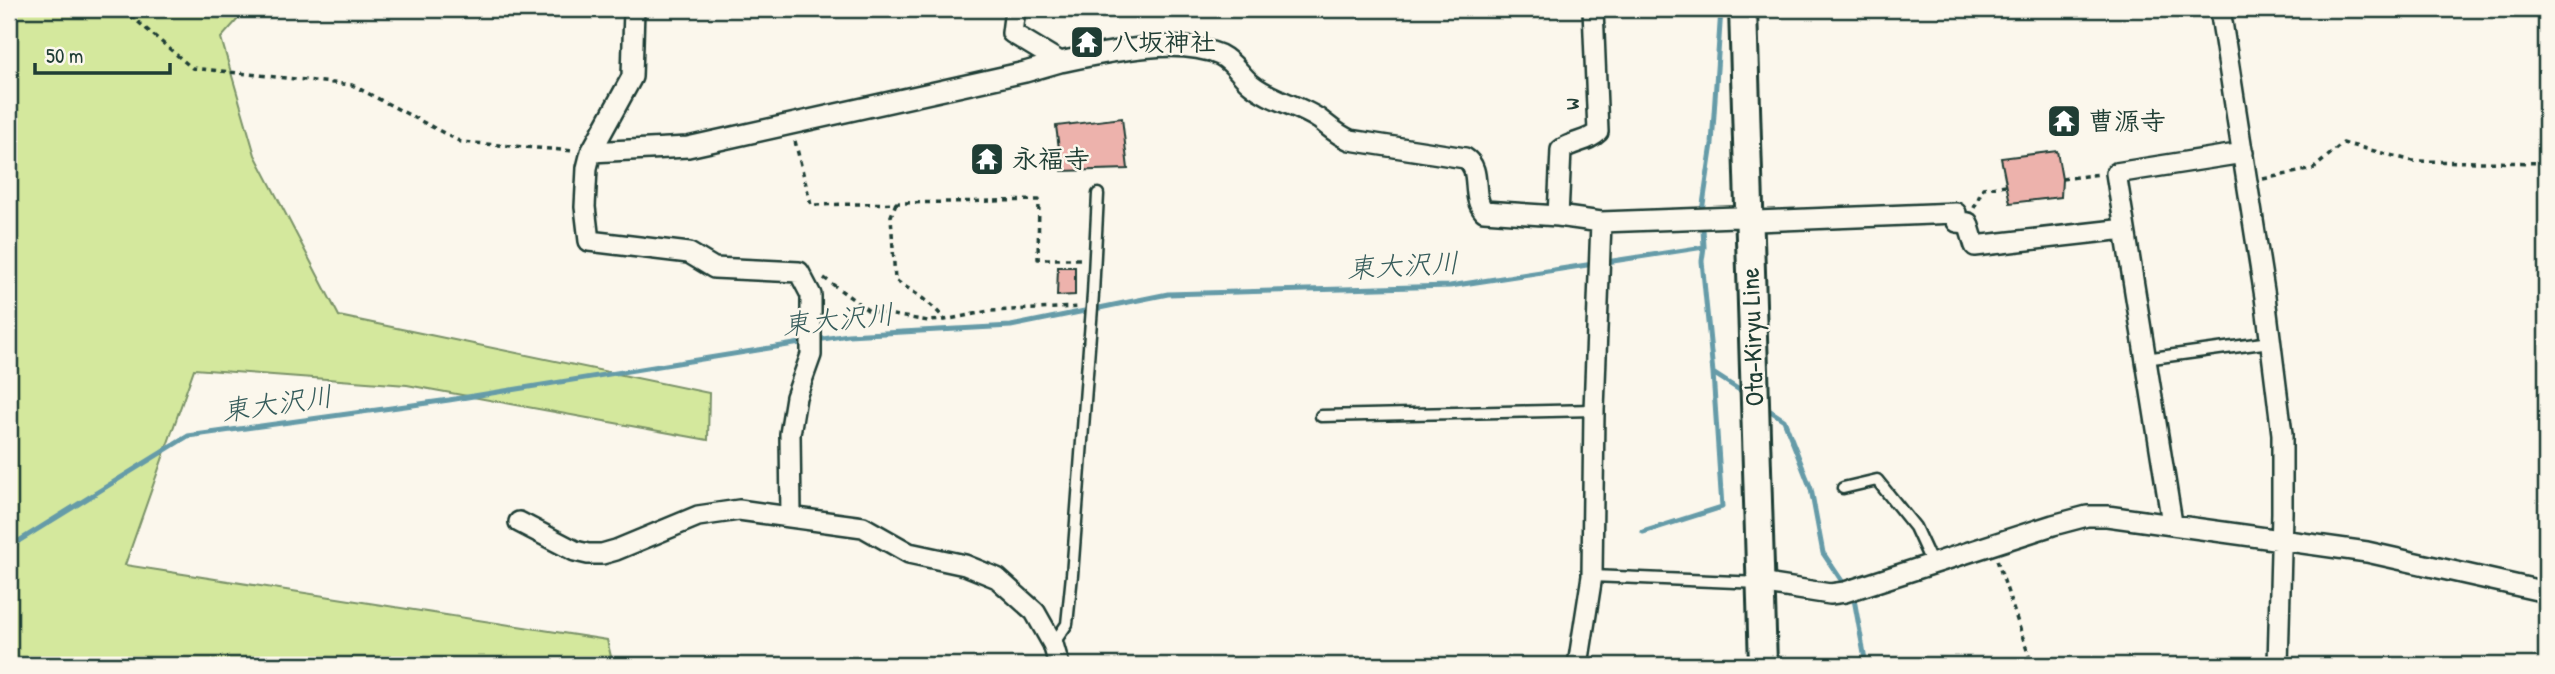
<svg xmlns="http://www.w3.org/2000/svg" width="2555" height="674" viewBox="0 0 2555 674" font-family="'Patrick Hand','Klee One',sans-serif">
	<rect width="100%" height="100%" fill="#fbf7ec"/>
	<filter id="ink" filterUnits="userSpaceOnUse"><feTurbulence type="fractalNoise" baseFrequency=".0143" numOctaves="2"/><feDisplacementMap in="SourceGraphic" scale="14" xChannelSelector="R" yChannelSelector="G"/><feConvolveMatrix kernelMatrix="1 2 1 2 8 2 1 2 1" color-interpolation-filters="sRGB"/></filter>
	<g filter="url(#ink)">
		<path fill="#d4e89d" stroke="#7a9268" stroke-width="2" d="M9,9h238l-26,29 34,117 84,161 370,77 -1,47 -301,-55 -213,-16 -69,196 482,75 6,25h-604z"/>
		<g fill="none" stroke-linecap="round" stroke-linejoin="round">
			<path stroke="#659ba8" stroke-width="5" d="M1721,9l-9,135 -10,67 2,36 -2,14 11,112 28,18
				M817,340l31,-5 163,-9 157,-32 282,-8 254,-39
				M1769,410l15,10 27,69 12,64 31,46 12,66
				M1643,532l79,-25 -9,-134
				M9,547l179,-111 261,-36 358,-58"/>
		</g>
		<path fill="#edb2ac" stroke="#1f3d34" stroke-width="2" d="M1122,118l6,51 -66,2 -6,-45z
			M2057,151l5,28 -1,18 -51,6 -9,-45z
			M1058,267h17v28l-18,1z"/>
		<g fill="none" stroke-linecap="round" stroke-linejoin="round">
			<g stroke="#1f3d34" stroke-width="15">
				<path id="lane" d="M2145,359l125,-17
					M1321,416l273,-6
					M1843,488l34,-8 38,47 17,37
					M1592,576l168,7
					M1053,644l14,-20 5,-49 21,-281 5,-100"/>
			</g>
			<g stroke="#1f3d34" stroke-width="24">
				<path id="street" d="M634,9l-2,68 -41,75 -4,16 -2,39 4,34 100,12 25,15 85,4 12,23v60l-15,42 -6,37 1,82
					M1015,9l-3,24 48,29c44,-9 118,-26 160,-7 14,7 20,20 31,29 19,16 47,21 68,35 12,9 17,15 31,21l115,18c18,11 5,38 19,53l74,5 43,6 135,-5 20,4 200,-8 1,9 11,1 7,23 150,-17
					M2220,9l45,288 17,137v79l-4,152
					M591,152l97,-5 337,-75 35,-10
					M1558,216l3,-66c11,-9 27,-8 37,-18l-5,-123
					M519,522l56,29 13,3h14l14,-4 82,-34 41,-6 124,17 46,26 56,12 32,13 38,34 18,32 6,21
					M2172,523l-56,-350 127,-20
					M1760,583l70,11 15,-2 208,-67 34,-9h20l260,36 179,40
					M1578,665l14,-89 2,-166 7,-188"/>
			</g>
			<g stroke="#1f3d34" stroke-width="32">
				<path id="secondary" d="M1743,9l20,656"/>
			</g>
			<path stroke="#1f3d34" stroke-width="3.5" stroke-dasharray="5 5" stroke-linecap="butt" d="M123,9l69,59 160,17 109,57 114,9
				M795,141l16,64 228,-5 -1,59h44
				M2062,179l38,-5
				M2263,179l50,-10 30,-26 70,18 133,2
				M896,203l-5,13 4,64c17,11 37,23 49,39
				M1974,208l9,-20 23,-3
				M824,278l45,33 59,10 17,-1 44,-9 91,-4
				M1997,560l35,105"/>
			<use href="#lane" stroke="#fbf7ec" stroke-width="10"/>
			<use href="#street" stroke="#fbf7ec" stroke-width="19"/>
			<use href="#secondary" stroke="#fbf7ec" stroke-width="26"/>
		</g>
	</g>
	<defs>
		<g id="temple-square" transform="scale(1.75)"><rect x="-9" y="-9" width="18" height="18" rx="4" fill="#1f3d34" stroke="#fbf7ec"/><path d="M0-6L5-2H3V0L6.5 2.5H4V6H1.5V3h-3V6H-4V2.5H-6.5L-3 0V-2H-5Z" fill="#fff"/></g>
	</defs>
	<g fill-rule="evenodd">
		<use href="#temple-square" x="1087" y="42"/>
		<use href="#temple-square" x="2064" y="121"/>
		<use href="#temple-square" x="987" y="159"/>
	</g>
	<g text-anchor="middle" stroke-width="5" stroke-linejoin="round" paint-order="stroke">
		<g font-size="26" font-weight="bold" fill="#1f3d34" stroke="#fbf7ec" text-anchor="start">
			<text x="1112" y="51">八坂神社</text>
			<text x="2088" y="130">曹源寺</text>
			<text x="1012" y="168">永福寺</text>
		</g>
		<g font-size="26" fill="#1f3d34" stroke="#fbf7ec">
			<text transform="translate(1570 104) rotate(-92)" y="9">w</text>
			<text transform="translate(1752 337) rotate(-92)" y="9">Ota-Kiryu Line</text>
		</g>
		<g font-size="28" font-style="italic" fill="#365c5b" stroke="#fbf7ec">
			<text transform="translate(1403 265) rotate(-3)" y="10">東大沢川</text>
			<text transform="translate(838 319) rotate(-6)" y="10">東大沢川</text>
			<text transform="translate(277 403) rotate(-8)" y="10">東大沢川</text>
		</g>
	</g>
	<rect width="2555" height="674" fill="none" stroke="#fbf7ec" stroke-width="35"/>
	<rect x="18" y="18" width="2520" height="639" fill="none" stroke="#1f3d34" stroke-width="2.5" filter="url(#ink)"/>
	<path d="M35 63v10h135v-10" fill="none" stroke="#1f3d34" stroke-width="3.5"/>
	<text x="46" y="63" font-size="21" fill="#1f3d34" stroke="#fbf7ec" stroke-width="5" paint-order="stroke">50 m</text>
</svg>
